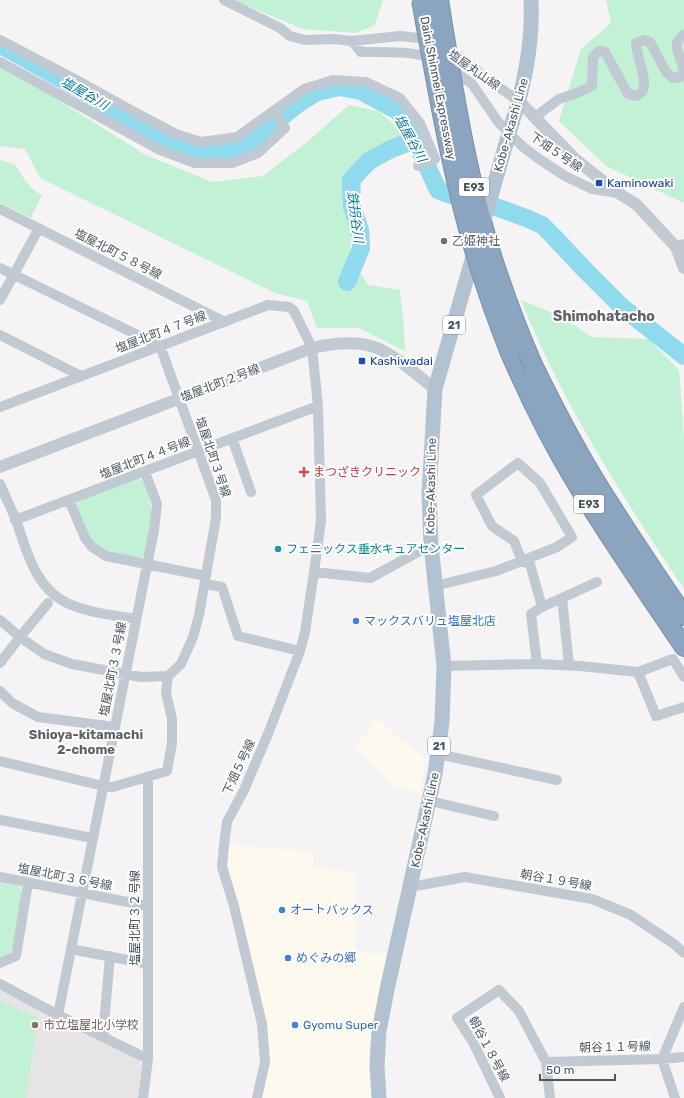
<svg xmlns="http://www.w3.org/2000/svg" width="684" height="1098" viewBox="0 0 684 1098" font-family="Rubik,'Noto Sans JP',sans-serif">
	<rect width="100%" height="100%" fill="#f5f3f3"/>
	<path fill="#fdf9ef" d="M377,719l38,32 10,5 -5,36 -27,-6 -39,-38z
		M228,844l85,8 1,16 42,4v81l31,1 -18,93v20l3,31h-110l6,-33 1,-16 -2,-19 -39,-158z"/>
	<path fill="#e6e4e5" d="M0,990l139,70 3,6 -4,32h-138z"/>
	<path fill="#c3f1d5" d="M233,0h150l-8,25 -19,8 -53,-4z
		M606,0h78v203l-78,-37 -47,-45 22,-72 30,-26z
		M0,67l50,28 94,59 68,28 51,-6 45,-35 41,-36 29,6 24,20 7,18 -25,12 -21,17 -12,54 -1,25 18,28 32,5 3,26 2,35 -46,-23h-42l-10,-27 -32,-8 -235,-115 -15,-29 -25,-3z
		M0,160l14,4c8,11 15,25 28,31l-11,23 -31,-15z
		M521,300l37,15 34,22 57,2 30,31 5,69v150c-61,-92 -122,-186 -163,-289z
		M139,479l6,2 6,24v16l-7,35c-8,3 -14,0 -22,-1 -8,-2 -20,-4 -26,-10 -10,-8 -15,-27 -20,-39l3,-6z
		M0,882l19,4 3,5 -10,58 -3,5 -9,5z
		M0,1001l38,17 -12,80h-26z"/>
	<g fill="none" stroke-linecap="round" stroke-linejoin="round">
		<path stroke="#90daee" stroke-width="18" d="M6,48l98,55 53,36 27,11 17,4 23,-2 21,-6 53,-42 19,-12 22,-5 22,4 37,20 17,29 23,50 13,5 14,2 23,7 38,14 16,7 11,11 33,35 36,36 62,49
			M347,282l14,-34 -1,-18 -8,-23 -1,-27 18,-19 22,-12 24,-9"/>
		<g stroke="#7690ad" stroke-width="20">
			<path id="motorway" d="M510,353c19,44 40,87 65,128 34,57 72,111 109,166
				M534,367c23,47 47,93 76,137 24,38 49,75 74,112"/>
		</g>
		<path stroke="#c1cad2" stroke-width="10" d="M224,0l56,28 10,8 15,4 28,-1 19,2 48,-5 19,2 12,5
			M0,40l84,44 54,30 38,20 25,8 36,-5 67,-48 29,-9 33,2 34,16 20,25 15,36 -17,7
			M352,41l9,11c25,0 49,-1 73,6
			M446,49l12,7 36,28 25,17
			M0,62l160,88 35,13h37l26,-10 27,-25 -11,-17
			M449,67l23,17 27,39 23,23 17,13 26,17 27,13 26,4
			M535,117l24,-18 18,-6 15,-7 1,-29 6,-6 6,1 23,42 9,2c2,-2 4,-3 5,-4 7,-10 -6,-37 -6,-49l8,-3 6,2 16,30 7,6 7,-1 4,-6 -7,-22v-7l7,-8
			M0,209l225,113
			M0,268l160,78 56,154v18l-17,97 -6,22 -12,27 -13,12 -27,1 -69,-13 -28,-10 -24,-17 -20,-17
			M0,300l39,-72
			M0,335l81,41
			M0,407l268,-102 21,2 5,4 18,37 6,58 -303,114
			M232,438l19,54
			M0,484c5,12 11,24 16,36 11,31 19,68 51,83 22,10 46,12 69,16
			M69,500l16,38 7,9 14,9 100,20
			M314,572l7,-51 -3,-115
			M205,584l17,3 16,49 62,15
			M435,586l61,-15 61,-24 15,-10 -32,-54 -22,-20 -42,32 16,31 22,15 8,20 8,3 12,43 -11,7 6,50
			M562,598l7,67
			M542,607l55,-25
			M0,663l20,-26 28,-34
			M444,666l93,-2 43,2 58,6 35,-13 11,18
			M638,672l18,44 28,-9
			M0,691l12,12 26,14 77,10
			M438,754l119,26
			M0,761l103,25 10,1 54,-16 5,-28v-24l-6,-26 2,-17
			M430,801l64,15
			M0,820l92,18
			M0,877l148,29
			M410,887l55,-10 127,22 39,16 43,29 10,9
			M71,949l77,15
			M0,963l16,-7 12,-73
			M0,984l58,31 90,44
			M58,1015l96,-485 3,-26 -12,-32
			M103,1036l7,-80
			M546,1062l116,-3 22,-2
			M143,1098l5,-39v-282
			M257,1098l8,-36 -3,-38 -28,-118 -12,-39 2,-22 3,-23 17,-32 24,-56 32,-83 5,-19 9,-60 56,6 61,-33
			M500,1098l-27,-56 -16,-24 42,-28 20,21 27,51 4,36
			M675,1098l-13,-39 22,-52"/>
		<path stroke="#c1cad2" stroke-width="12" d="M519,101l56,58 43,34 18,11 40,43 8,-2
			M676,247l8,21
			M0,467l312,-119c21,-5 45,-8 65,0 21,9 40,27 58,41"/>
		<path stroke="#b3c2d1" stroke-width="15" d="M512,123c13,-40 21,-81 19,-123
			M379,1098l-2,-33 2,-34 9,-46 47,-211 7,-52 2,-56 -13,-121 -2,-51 6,-105 37,-129"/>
		<use href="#motorway" stroke="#8ba5c1" stroke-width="18"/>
		<g stroke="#7690ad" stroke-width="20" stroke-linecap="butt">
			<path id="motorway-bridge" d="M421,0c14,77 27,154 47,229 12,43 26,84 42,124
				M439,0c14,88 28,177 55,262 12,36 25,71 40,105"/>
		</g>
		<path stroke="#b3c2d1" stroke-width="15" d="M482,227l30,-104"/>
		<use href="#motorway-bridge" stroke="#8ba5c1" stroke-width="18"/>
	</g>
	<g fill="#1a4fb4" stroke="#fff" stroke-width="1.5">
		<rect x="595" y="179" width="8" height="8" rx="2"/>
		<rect x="358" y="357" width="8" height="8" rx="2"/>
	</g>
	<circle fill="#6b7280" stroke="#fff" stroke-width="1.5" cx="444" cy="241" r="4"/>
	<path fill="#e0444e" stroke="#fff" stroke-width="1.5" d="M302 466h4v4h4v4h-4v4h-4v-4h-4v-4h4z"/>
	<circle fill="#0f9aa8" stroke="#fff" stroke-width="1.5" cx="278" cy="549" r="4"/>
	<g fill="#3f7fe0" stroke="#fff" stroke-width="1.5">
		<circle cx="356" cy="621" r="4"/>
		<circle cx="282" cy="910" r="4"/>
		<circle cx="288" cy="958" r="4"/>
		<circle cx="295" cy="1025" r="4"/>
	</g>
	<circle fill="#8d6e63" stroke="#fff" stroke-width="1.5" cx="35" cy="1025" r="4"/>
	<g text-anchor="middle" stroke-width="4" stroke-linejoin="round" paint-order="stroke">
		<g fill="#fff" stroke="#808990" stroke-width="1">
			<rect x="459" y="178" width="30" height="18" rx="3"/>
			<rect x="443" y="316" width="22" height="18" rx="3"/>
			<rect x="574" y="495" width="30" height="18" rx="3"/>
			<rect x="428" y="737" width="22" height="18" rx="3"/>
		</g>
		<g font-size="11" font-weight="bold" fill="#4a5661">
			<text x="474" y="191">E93</text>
			<text x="454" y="329">21</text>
			<text x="589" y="508">E93</text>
			<text x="439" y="750">21</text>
		</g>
		<g font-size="12" fill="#4a5661" stroke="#fff">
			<text transform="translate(474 70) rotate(35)" y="4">塩屋丸山線</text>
			<text transform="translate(438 88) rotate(79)" y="4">Daini Shinmei Expressway</text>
			<text transform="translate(511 125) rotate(-74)" y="4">Kobe-Akashi Line</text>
			<text transform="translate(556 152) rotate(34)" y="4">下畑５号線</text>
			<text transform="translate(118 254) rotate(27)" y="4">塩屋北町５８号線</text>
			<text transform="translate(161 332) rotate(-21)" y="4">塩屋北町４７号線</text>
			<text transform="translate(220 383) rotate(-21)" y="4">塩屋北町２号線</text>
			<text transform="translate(213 457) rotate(71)" y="4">塩屋北町３号線</text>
			<text transform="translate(145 458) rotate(-21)" y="4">塩屋北町４４号線</text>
			<text transform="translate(431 486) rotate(-89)" y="4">Kobe-Akashi Line</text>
			<text transform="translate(113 669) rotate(-79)" y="4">塩屋北町３３号線</text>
			<text transform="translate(239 767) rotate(-65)" y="4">下畑５号線</text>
			<text transform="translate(425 820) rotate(-78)" y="4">Kobe-Akashi Line</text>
			<text transform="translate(65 877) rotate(11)" y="4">塩屋北町３６号線</text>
			<text transform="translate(556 880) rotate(10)" y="4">朝谷１９号線</text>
			<text transform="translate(135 918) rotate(-90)" y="4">塩屋北町３２号線</text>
			<text transform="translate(615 1047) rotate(-1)" y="4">朝谷１１号線</text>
			<text transform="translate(489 1049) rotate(62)" y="4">朝谷１８号線</text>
		</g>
		<g font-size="12" fill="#164399" stroke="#fff" text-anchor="start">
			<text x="607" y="187">Kaminowaki</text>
			<text x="370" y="365">Kashiwadai</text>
		</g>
		<g font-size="12" fill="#5b616d" stroke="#fff" text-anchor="start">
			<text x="452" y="245">乙姫神社</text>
		</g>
		<g font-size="12" fill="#be3a42" stroke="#fff" text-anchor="start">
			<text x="313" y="476">まつざきクリニック</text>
		</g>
		<g font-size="12" fill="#0d838f" stroke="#fff" text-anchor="start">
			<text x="286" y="553">フェニックス垂水キュアセンター</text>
		</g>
		<g font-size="12" fill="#366cbe" stroke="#fff" text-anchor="start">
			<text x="364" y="625">マックスバリュ塩屋北店</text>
			<text x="290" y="914">オートバックス</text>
			<text x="296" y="962">めぐみの郷</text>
			<text x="303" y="1029">Gyomu Super</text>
		</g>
		<g font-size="12" fill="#785e54" stroke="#fff" text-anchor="start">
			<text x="43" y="1029">市立塩屋北小学校</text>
		</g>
		<g font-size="13" font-style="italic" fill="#0c7c9b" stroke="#fff">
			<text transform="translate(85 93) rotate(30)" y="5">塩屋谷川</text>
			<text transform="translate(411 138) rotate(61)" y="5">塩屋谷川</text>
			<text transform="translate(356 217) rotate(82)" y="5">鉄拐谷川</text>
		</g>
		<g font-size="13" font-weight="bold" fill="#5f6368" stroke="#fff">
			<text x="86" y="739">Shioya-kitamachi<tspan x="86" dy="15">2-chome</tspan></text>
		</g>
		<g font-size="14" font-weight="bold" fill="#5f6368" stroke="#fff">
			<text x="604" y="321">Shimohatacho</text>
		</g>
	</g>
	<path d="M540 1074v6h75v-6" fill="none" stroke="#4a5661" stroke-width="2"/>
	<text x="546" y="1074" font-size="12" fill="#4a5661" stroke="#ffffff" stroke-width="3" paint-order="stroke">50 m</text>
</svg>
